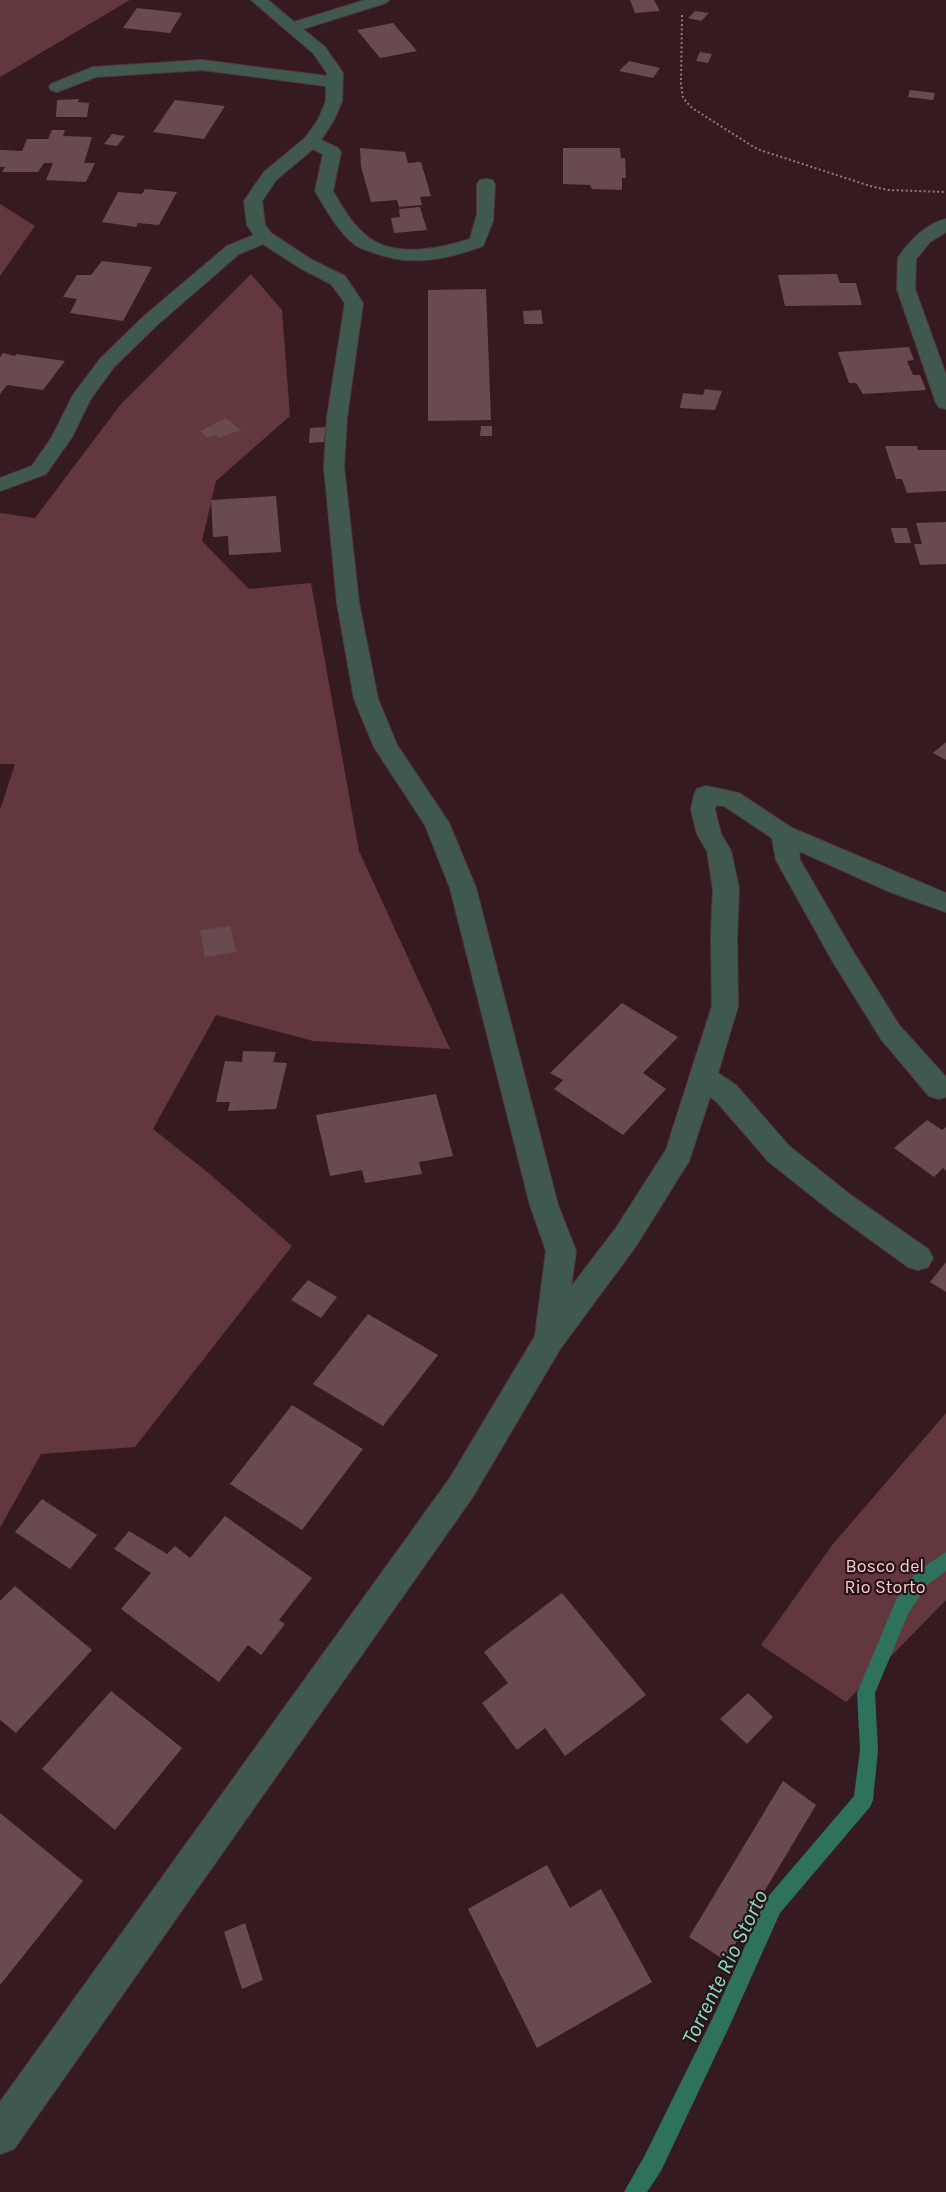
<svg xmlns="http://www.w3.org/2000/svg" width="946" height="2192" viewBox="0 0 946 2192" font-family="Karla,sans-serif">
	<rect width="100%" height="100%" fill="#351b1f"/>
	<path fill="#62373d" d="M0,0h130l-130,77z
		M0,204l35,22 -35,50z
		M251,274l31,36 8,106 -74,65 -14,60 47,48 62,-6 48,268 91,198 -137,-8 -97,-26 -63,114 58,46 81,71 -157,201 -94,7 -41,74v-718l15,-46h-15v-251l35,5 86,-114z
		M946,1413v187l-100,102 -85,-57 72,-101z"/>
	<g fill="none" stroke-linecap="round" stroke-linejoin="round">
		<path fill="#2e715c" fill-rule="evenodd" d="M946,1552v19l-18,13 -19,28 -34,81 3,57 -5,50 -3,7 -90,106 -50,112 -69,146 -14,21h-23l21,-37 71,-144 50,-112 88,-103 6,-46 -3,-57 39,-93 20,-28z"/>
	</g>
	<path fill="#694b4f" d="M630,0h24l6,11 -25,2z
		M137,8l45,5 -12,20 -47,-5z
		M695,11l14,2 -8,8 -13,-3z
		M393,23l24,28 -37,7 -23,-28z
		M700,52l12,2 -4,9 -12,-2z
		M629,61l31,7 -7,10 -34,-7z
		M910,90l25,3 -2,7 -25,-3z
		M79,99l-1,3 11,1 -2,14h-31l1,-17z
		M175,100l50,6 -21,33 -51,-7z
		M52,130h13l-2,6 29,1 -8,26h11l-9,19 -40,-2 7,-17h-9l-6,9h-36l3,-5h-5v-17l22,1 5,-12h21z
		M112,134l13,2 -8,10 -13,-2z
		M360,148l45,4 3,11 13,-1 10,34 -11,1 2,8 -23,2 -2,-7 -26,2 -10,-35z
		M563,148h57l1,10h4l1,20h-4v12l-30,-1 -2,-4 -27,-1z
		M145,189l32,3 -18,33 -21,-2 -2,4 -34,-5 16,-30 24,2z
		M420,207l7,23 -33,3 -3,-15 9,-1 -1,-8z
		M102,261l50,6 -29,54 -53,-8 7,-14 -14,-2 14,-22h14z
		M837,274l3,9h16l6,22 -77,1 -7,-31z
		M486,289l5,131 -63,1v-131z
		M541,310l2,14h-19l-1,-13z
		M909,347l5,13 -7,1 6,14h7l6,15 -63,4 -7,-11h-7l-11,-31z
		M3,353l12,3 1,-2 49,7 -22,29 -36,-5 -7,9v-37z
		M705,389l17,2 -7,19 -35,-2 3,-15 20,2z
		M225,418l16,12 -22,8 -3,-3 -8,3 -8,-7z
		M481,426h11v10h-12z
		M326,427l-2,15 -15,1 1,-15z
		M885,446h32l1,4h28v41l-39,2 -5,-14h-6z
		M276,496l5,56 -52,3 -1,-19 -15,1 -2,-37z
		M946,522v42l-26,1 -6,-21h8l-6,-21z
		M891,528h16l4,15h-16z
		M946,742v18l-13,-7z
		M230,926l6,26 -31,5 -5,-27z
		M622,1003l56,34 -35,36 23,16 -43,46 -69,-46 9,-9 -13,-7z
		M243,1051l33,1 -3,10 14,1 -11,46 -48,2 2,-9h-14l9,-41 17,1z
		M436,1094l17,62 -34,6 3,12 -57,9 -3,-13 -32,6 -14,-61z
		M927,1120l15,10 4,-3v44l-3,-3 -9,9 -40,-29z
		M946,1262v30l-16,-10z
		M308,1280l29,17 -16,21 -30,-18z
		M368,1314l70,41 -55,71 -70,-42z
		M292,1405l71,44 -61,81 -72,-46z
		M42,1499l55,36 -27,34 -55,-37z
		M225,1516l87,62 -33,42 6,4 -24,31 -13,-10 -29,37 -98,-73 30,-36 -37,-24 15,-18 38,23 8,-8 15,12z
		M15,1586l77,64 -76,83 -16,-13v-119z
		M562,1593l84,102 -81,61 -20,-28 -28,22 -35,-47 26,-20 -24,-31z
		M111,1691l71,57 -67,82 -73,-61z
		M748,1693l25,24 -26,27 -27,-25z
		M783,1781l33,24 -55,92 -35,64 -37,-24z
		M0,1813l83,68 -83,104z
		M547,1865l23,43 31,-19 51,93 -115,66 -69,-139z
		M245,1923l18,57 -21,9 -18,-57z"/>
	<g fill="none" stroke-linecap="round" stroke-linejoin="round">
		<g stroke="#51383b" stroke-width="2">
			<path id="minor" d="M251,0h17l26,22 71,-22h24l-3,3 -83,26 22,18 18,26 -1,28 -8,19 -13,20 17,8 3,4 -8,39c9,16 20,35 35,46 27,21 72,12 102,2l7,-25v-30l3,-4 6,-1 6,1 3,4 -2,37 -10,25c-35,13 -72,21 -108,7 -8,-3 -15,-4 -21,-9 -17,-14 -28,-35 -39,-53l8,-37 -10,-5 -37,31 -14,21 3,24 6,8 41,27 33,16 18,27 -16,114 -3,50 15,136 19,96 19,46 52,78 27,65 82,317 18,46 -5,36 45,-59 50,-78 46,-144 -1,-70 2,-47 -6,-38 -10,-17 -6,-24 3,-15 3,-6 9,-3 33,7 53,35 154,65v19l-56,-20 -91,-41 1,9 51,88 48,77 47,52v20l-7,2 -10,-3 -48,-57 -48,-77 -57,-102 -4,-22 -48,-32 -8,-1 -1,5 6,24 10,17 8,38 -2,47 1,70 -20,67 18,12 53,61 63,50 76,53 5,9 -5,9 -10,3 -10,-3 -76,-55 -63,-50 -53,-61 -6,-4 -21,64 -53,85 -76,103 -88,149 -458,651 -14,5v-52l450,-624 85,-142 11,-85 -16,-46 -80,-317 -25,-63 -51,-78 -20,-48 -17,-96 -13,-136 3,-50 18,-114 -14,-19 -31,-16 -37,-24 -24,10 -82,71 -43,42 -24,33 -18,37 -26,37 -46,17v-13l32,-12 20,-29 21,-42 27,-36 43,-42 84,-71 27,-11 -7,-10 -3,-24 20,-29 41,-34 13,-18 8,-19v-15l-124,-16 -106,7 -39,15 -6,-2 -2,-3 2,-3 42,-17 109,-7 125,16v-3l-14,-20z
				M946,219v13l-16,10 -14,17 -1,30 31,86v34l-7,-2 -3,-4 -39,-114 1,-31c11,-17 28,-34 48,-39z"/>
		</g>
		<path stroke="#917b7d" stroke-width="2" stroke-dasharray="2 2.5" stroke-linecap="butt" d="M682,15l-1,69 2,14 9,10 65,41 113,37 18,4 58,2"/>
		<use href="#minor" fill="#40594f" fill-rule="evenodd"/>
	</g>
	<g text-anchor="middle" stroke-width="4.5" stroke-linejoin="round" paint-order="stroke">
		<g font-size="18" fill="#f3cdd1" stroke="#2a1216">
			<text x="885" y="1572">Bosco del<tspan x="885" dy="21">Rio Storto</tspan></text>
		</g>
		<g font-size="22" font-style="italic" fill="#80e3c1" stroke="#2a1216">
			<text transform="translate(724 1967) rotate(-64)" y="8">Torrente Rio Storto</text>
		</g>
	</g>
</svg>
